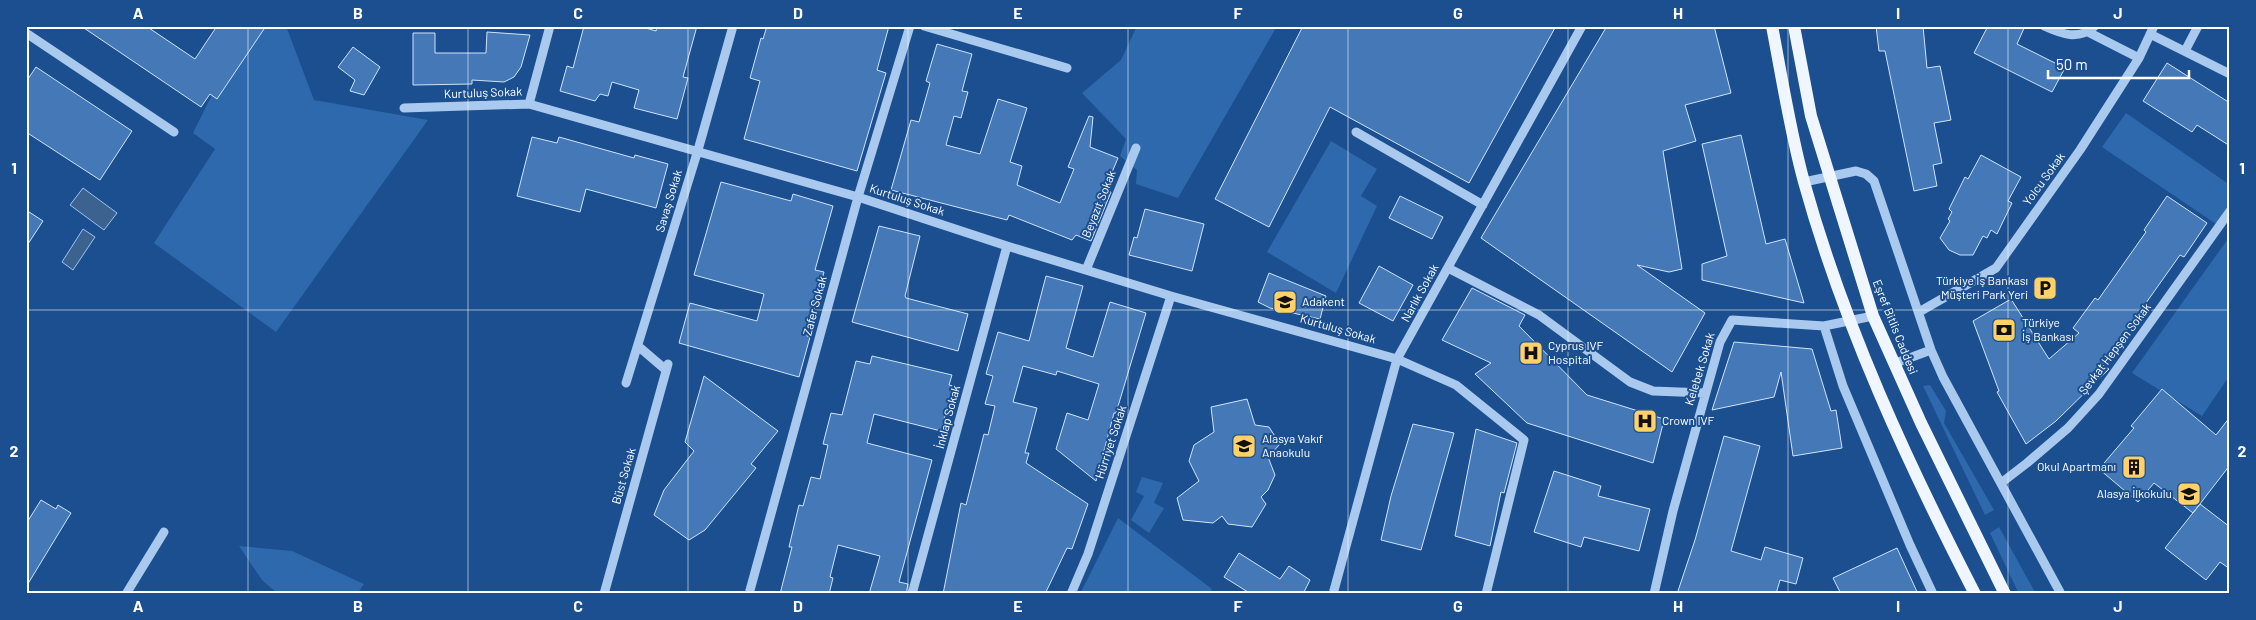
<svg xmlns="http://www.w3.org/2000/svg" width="2256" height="620" viewBox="0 0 2256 620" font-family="Barlow,sans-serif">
	<rect width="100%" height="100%" fill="#1b4f8f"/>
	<path fill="#2e69ad" d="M246,26h40l28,74 114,20 -152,212 -122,-89 61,-94 -22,-16z
		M1137,26h140l-99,172 -42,-14 1,-14 -17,-14 6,-17 -44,-46 39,-33z
		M2126,113l104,72v26l-11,15 -117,-79z
		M1331,141l46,28 -16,27 16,10 -41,87 -69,-41z
		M2230,236v139l-28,41 -70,-43z
		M1930,385l16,26 -2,12 50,87 -9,5 -62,-129z
		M1142,477l21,6 -9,20 10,5 -15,25 -18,-13 13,-24 -8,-4z
		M1118,518l94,71 -3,5h-129z
		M1999,527l37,67h-17l-29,-61z
		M239,546l53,5 72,33 -7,10h-79l-16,-14z"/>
	<path fill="#3c6290" stroke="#9cc4f0" d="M83,188l34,25 -13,17 -34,-25z
		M83,229l12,8 -22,33 -11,-8z"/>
	<path fill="#4478b7" stroke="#cfe3fa" d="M81,26h65l49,33 22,-33h49l-49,73 -7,-5 -9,13z
		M584,26h55l17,5 1,-5h40l-14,51 5,1 -11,41 -43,-11 5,-18 -27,-8 -4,14 -8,-2 -5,7 -35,-10 7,-25 6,2z
		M767,26h122l-12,44 9,3 -29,98 -113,-32 16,-58 -10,-3 11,-40 2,1z
		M1303,26h253l-87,157 -139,-76 -61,120 -54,-28z
		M1607,26h107l17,67 -46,12 11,36 -33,10 19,118 -13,3 -32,-7 68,48 -33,59 -191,-134z
		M1876,26h47l4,42 13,-2 11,54 -17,3 8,40 -9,2 4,21 -23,5 -29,-140h-6z
		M1988,26h37l-8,18 48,24 -13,24 -78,-39z
		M487,32l43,3 -9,32 -7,10 -10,5 -32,-2v4l-59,1v-52h22v20h51z
		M937,44l35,10 -10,37 6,1 -7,26 -7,-2 -8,29 34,9 18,-55 29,9 -17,54 12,4 -5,19 43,18 14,-34 -6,-2 21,-51 4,1 -3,30 28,11 -13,31 6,3 -20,49 -15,-6 -4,5 -63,-25 -2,5 -116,-30 20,-70 8,2 11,-39 -4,-2z
		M353,47l27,20 -16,28 -14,-4 5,-11 -17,-13z
		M2167,63l63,40v43l-33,-21 -5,7 -49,-31z
		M36,67l96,64 -32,49 -74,-48v-50z
		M1741,135l25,109 19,-5 19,64 -102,-23v-16l25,-8 -25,-112z
		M532,137l25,6 2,-6 75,21 1,-3 33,9 -12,44 -70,-19 -6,23 -63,-16z
		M1981,155l40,22 -13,24 4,2 -15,31 -6,-4 -4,8 -4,-2 -10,19h-13l-11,-5 -9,-12 10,-17 -2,-2 4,-7 -3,-3 16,-32 3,2z
		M721,182l70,19 2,-7 40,12 -18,64 9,2 -17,64 3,1 -11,40 -120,-34 11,-40 67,18 7,-27 -70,-19z
		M1400,196l43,21 -11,22 -43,-21z
		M2167,196l40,27 -23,34 -4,-2 -78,110 7,4 -53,52 -30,23 -29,-52 2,-1 -26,-70 38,-22 38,60 30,-26 -6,-5 22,-30 3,2 48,-68 -2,-2z
		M1145,209l59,15 -12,47 -63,-16 5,-18 3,1z
		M26,210l17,11 -17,26z
		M879,226l41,10 -15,60 1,2 62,16 -10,37 -106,-29z
		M1379,266l34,19 -20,36 -34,-18z
		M1269,273l57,23 -6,23 -50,-11 -12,-6z
		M1046,276l37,10 -17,62 27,9 17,-55 36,11 -30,100h-2l-18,68 -40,-32 11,-36 21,7 11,-36 -42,-13 -1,4 -33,-9 -10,36 24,6 -12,45h4l-3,10 62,41 -16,45 -5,-1 -22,46h-102l18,-91 5,2 18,-71 4,1 7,-29 -10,-2 8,-28 -7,-2 12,-42 31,9z
		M1472,288l53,27 -6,11 68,69 80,25h-3l-11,43 -126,-40 -52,-49 16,-11 -49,-23z
		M1734,342l78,7 19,62 5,-1 6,38 -49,8 -12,-84 -7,25 -62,13z
		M872,356l80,19 -3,10 4,1 -12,45 -67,-17 -7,29 65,17 -33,122 9,2 -2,10h-37l11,-38 -42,-11 -8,32 3,1 -4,16h-49l12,-47h-3l10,-42 4,1 8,-29 9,2 8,-34 -5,-1 8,-31 11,2 14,-54 14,3z
		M704,376l74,55 -27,33 5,4 -51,62 -16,10 -35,-25 10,-25 30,-39 -9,-9z
		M2162,389l54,46 14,-18v48l-37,48 -39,-30 -16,19 -39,-33 35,-41 -3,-2z
		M1247,399l8,26 14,2 11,17 -12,13 7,18 -7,15 -7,7 5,7 -14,23 -24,-3 -6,-8 -9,7 -30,-3 -6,-22 22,-17 -10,-20 5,-16 20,-13 -3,-25z
		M1413,424l41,9 -33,117 -40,-10 10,-44z
		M1476,429l41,14 -13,50 -3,-1 -11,54 -35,-10z
		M1724,436l36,10 -29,105 30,9 4,-13 38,11 -7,26 -16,-4 -4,14h-99l18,-54z
		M1554,471l47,15 -3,10 52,13 -11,42 -55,-14 -3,10 -47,-15z
		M41,500l15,9 2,-4 13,8 -45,74v-63z
		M2200,504l30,23v42l-10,-7 -14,18 -41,-32z
		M1897,548l21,46h-77l-8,-16z
		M1239,553l41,26 9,-13 21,14 -7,14h-52l-27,-17z"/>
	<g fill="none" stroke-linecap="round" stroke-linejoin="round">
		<path stroke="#a9c9ee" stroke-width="9" d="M924,26l143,42
			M2044,26c18,8 34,15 51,0
			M2088,32l51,26
			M26,33l148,99
			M2150,34l80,40
			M2185,51l13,-25
			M529,104l21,-78
			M404,108l125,-4 329,93 149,49 164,50 226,63 59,26 68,55 -38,154
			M1356,132l127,73
			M1804,182l52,-11 10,3 8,7 57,169 12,27 118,217
			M1448,268l91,47 91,67 23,9 52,2
			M1086,270l50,-122
			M1919,312l77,-44 84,-118 59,-92 15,-32
			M1824,326l19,60 67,159 23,49
			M638,346l28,24
			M1893,364l38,-14
			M626,383l72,-233 35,-124
			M2001,483l26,-20 41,-35 31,-34 131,-183
			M126,594l38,-62
			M604,594l64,-230
			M749,594l109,-397 52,-171
			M912,594l95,-348
			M1071,594l17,-40 83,-258
			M1333,594l64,-235 185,-333
			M1654,594l19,-83 47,-169 12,-22 92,6 49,-10"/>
		<path stroke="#f0f6ff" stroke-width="12" d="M1772,26c10,52 18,105 32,156 40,144 103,280 171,412
			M1794,26l17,90 62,200 48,107 84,171"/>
	</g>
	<path fill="none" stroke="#fff" stroke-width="1" stroke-opacity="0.55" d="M248,26v568M468,26v568M688,26v568M908,26v568M1128,26v568M1348,26v568M1568,26v568M1788,26v568M2008,26v568M26,310h2204"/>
	<defs>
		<g id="parking-square" transform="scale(1.25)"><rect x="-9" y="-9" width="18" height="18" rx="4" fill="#ffd166" stroke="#1b4f8f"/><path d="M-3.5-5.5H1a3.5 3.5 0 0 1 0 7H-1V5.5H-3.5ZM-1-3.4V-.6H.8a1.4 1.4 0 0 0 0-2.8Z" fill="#111"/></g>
		<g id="university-square" transform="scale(1.25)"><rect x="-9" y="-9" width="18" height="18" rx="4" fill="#ffd166" stroke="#1b4f8f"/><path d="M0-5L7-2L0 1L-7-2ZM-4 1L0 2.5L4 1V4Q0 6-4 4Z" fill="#111"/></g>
		<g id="bank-square" transform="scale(1.25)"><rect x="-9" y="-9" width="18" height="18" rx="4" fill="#ffd166" stroke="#1b4f8f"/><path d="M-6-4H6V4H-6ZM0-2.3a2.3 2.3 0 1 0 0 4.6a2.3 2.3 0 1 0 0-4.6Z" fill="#111"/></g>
		<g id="hospital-square" transform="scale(1.25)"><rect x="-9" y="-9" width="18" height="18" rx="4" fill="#ffd166" stroke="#1b4f8f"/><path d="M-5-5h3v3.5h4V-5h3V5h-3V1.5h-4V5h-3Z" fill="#111"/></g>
		<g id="school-square" transform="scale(1.25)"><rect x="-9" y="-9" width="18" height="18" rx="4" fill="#ffd166" stroke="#1b4f8f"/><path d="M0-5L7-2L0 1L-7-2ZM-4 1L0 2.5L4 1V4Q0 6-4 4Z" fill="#111"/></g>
		<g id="building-square" transform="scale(1.25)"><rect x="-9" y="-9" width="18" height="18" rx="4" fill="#ffd166" stroke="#1b4f8f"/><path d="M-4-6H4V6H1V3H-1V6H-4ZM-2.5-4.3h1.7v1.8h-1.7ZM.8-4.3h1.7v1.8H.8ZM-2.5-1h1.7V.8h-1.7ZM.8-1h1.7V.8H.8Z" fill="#111"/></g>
	</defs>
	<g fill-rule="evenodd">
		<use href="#parking-square" x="2045" y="288"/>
		<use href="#university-square" x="1285" y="302"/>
		<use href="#bank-square" x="2004" y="330"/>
		<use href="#hospital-square" x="1531" y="353"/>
		<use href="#hospital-square" x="1645" y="421"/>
		<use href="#school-square" x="1244" y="446"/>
		<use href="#building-square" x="2134" y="467"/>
		<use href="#school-square" x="2189" y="494"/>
	</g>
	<g text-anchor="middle" stroke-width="4" stroke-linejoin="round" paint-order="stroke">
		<g font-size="12" fill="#fff" stroke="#1b4f8f">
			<text transform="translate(483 93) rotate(-2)" y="4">Kurtuluş Sokak</text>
			<text transform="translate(2044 179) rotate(-54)" y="4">Yolcu Sokak</text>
			<text transform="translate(907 200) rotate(18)" y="4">Kurtuluş Sokak</text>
			<text transform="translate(669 201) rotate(-73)" y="4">Savaş Sokak</text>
			<text transform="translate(1099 204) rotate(-68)" y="4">Beyazıt Sokak</text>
			<text transform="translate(1420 293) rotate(-61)" y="4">Narlık Sokak</text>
			<text transform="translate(815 306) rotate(-75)" y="4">Zafer Sokak</text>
			<text transform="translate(1895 327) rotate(68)" y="4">Eşref Bitlis Caddesi</text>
			<text transform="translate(1338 329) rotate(16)" y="4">Kurtuluş Sokak</text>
			<text transform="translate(2115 349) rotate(-53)" y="4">Şevkat Hepşen Sokak</text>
			<text transform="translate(1700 369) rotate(-73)" y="4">Kelebek Sokak</text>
			<text transform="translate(948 417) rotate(-75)" y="4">İnklap Sokak</text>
			<text transform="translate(1111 442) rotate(-72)" y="4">Hürriyet Sokak</text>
			<text transform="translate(624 476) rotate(-74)" y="4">Büst Sokak</text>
		</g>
		<g font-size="12" fill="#fff" stroke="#1b4f8f" text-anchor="start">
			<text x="2028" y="285" text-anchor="end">Türkiye İş Bankası<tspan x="2028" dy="14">Müşteri Park Yeri</tspan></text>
			<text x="1302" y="306">Adakent</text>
			<text x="2022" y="327">Türkiye<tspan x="2022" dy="14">İş Bankası</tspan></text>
			<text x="1548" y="350">Cyprus IVF<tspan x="1548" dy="14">Hospital</tspan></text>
			<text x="1662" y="425">Crown IVF</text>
			<text x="1262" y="443">Alasya Vakıf<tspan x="1262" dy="14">Anaokulu</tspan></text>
			<text x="2116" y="471" text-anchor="end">Okul Apartmanı</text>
			<text x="2172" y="498" text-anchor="end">Alasya İlkokulu</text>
		</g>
	</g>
	<rect width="2256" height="620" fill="none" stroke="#1b4f8f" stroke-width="55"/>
	<path d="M2048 70v8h141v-8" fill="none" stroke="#ffffff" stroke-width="2.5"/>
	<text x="2056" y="70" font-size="15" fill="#ffffff" stroke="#1b4f8f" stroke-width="4" paint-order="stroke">50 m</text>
	<rect x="28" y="28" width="2200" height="564" fill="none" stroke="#fff" stroke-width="2"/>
	<g font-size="16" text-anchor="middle" font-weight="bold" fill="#fff">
		<text x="138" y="19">A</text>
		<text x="358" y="19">B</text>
		<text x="578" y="19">C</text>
		<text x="798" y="19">D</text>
		<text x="1018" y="19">E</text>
		<text x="1238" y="19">F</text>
		<text x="1458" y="19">G</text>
		<text x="1678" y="19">H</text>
		<text x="1898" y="19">I</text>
		<text x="2118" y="19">J</text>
		<text x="14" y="174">1</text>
		<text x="2242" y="174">1</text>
		<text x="14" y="457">2</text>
		<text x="2242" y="457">2</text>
		<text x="138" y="612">A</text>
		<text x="358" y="612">B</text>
		<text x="578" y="612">C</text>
		<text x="798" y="612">D</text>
		<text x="1018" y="612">E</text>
		<text x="1238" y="612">F</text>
		<text x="1458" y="612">G</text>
		<text x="1678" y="612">H</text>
		<text x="1898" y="612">I</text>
		<text x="2118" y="612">J</text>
	</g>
</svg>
